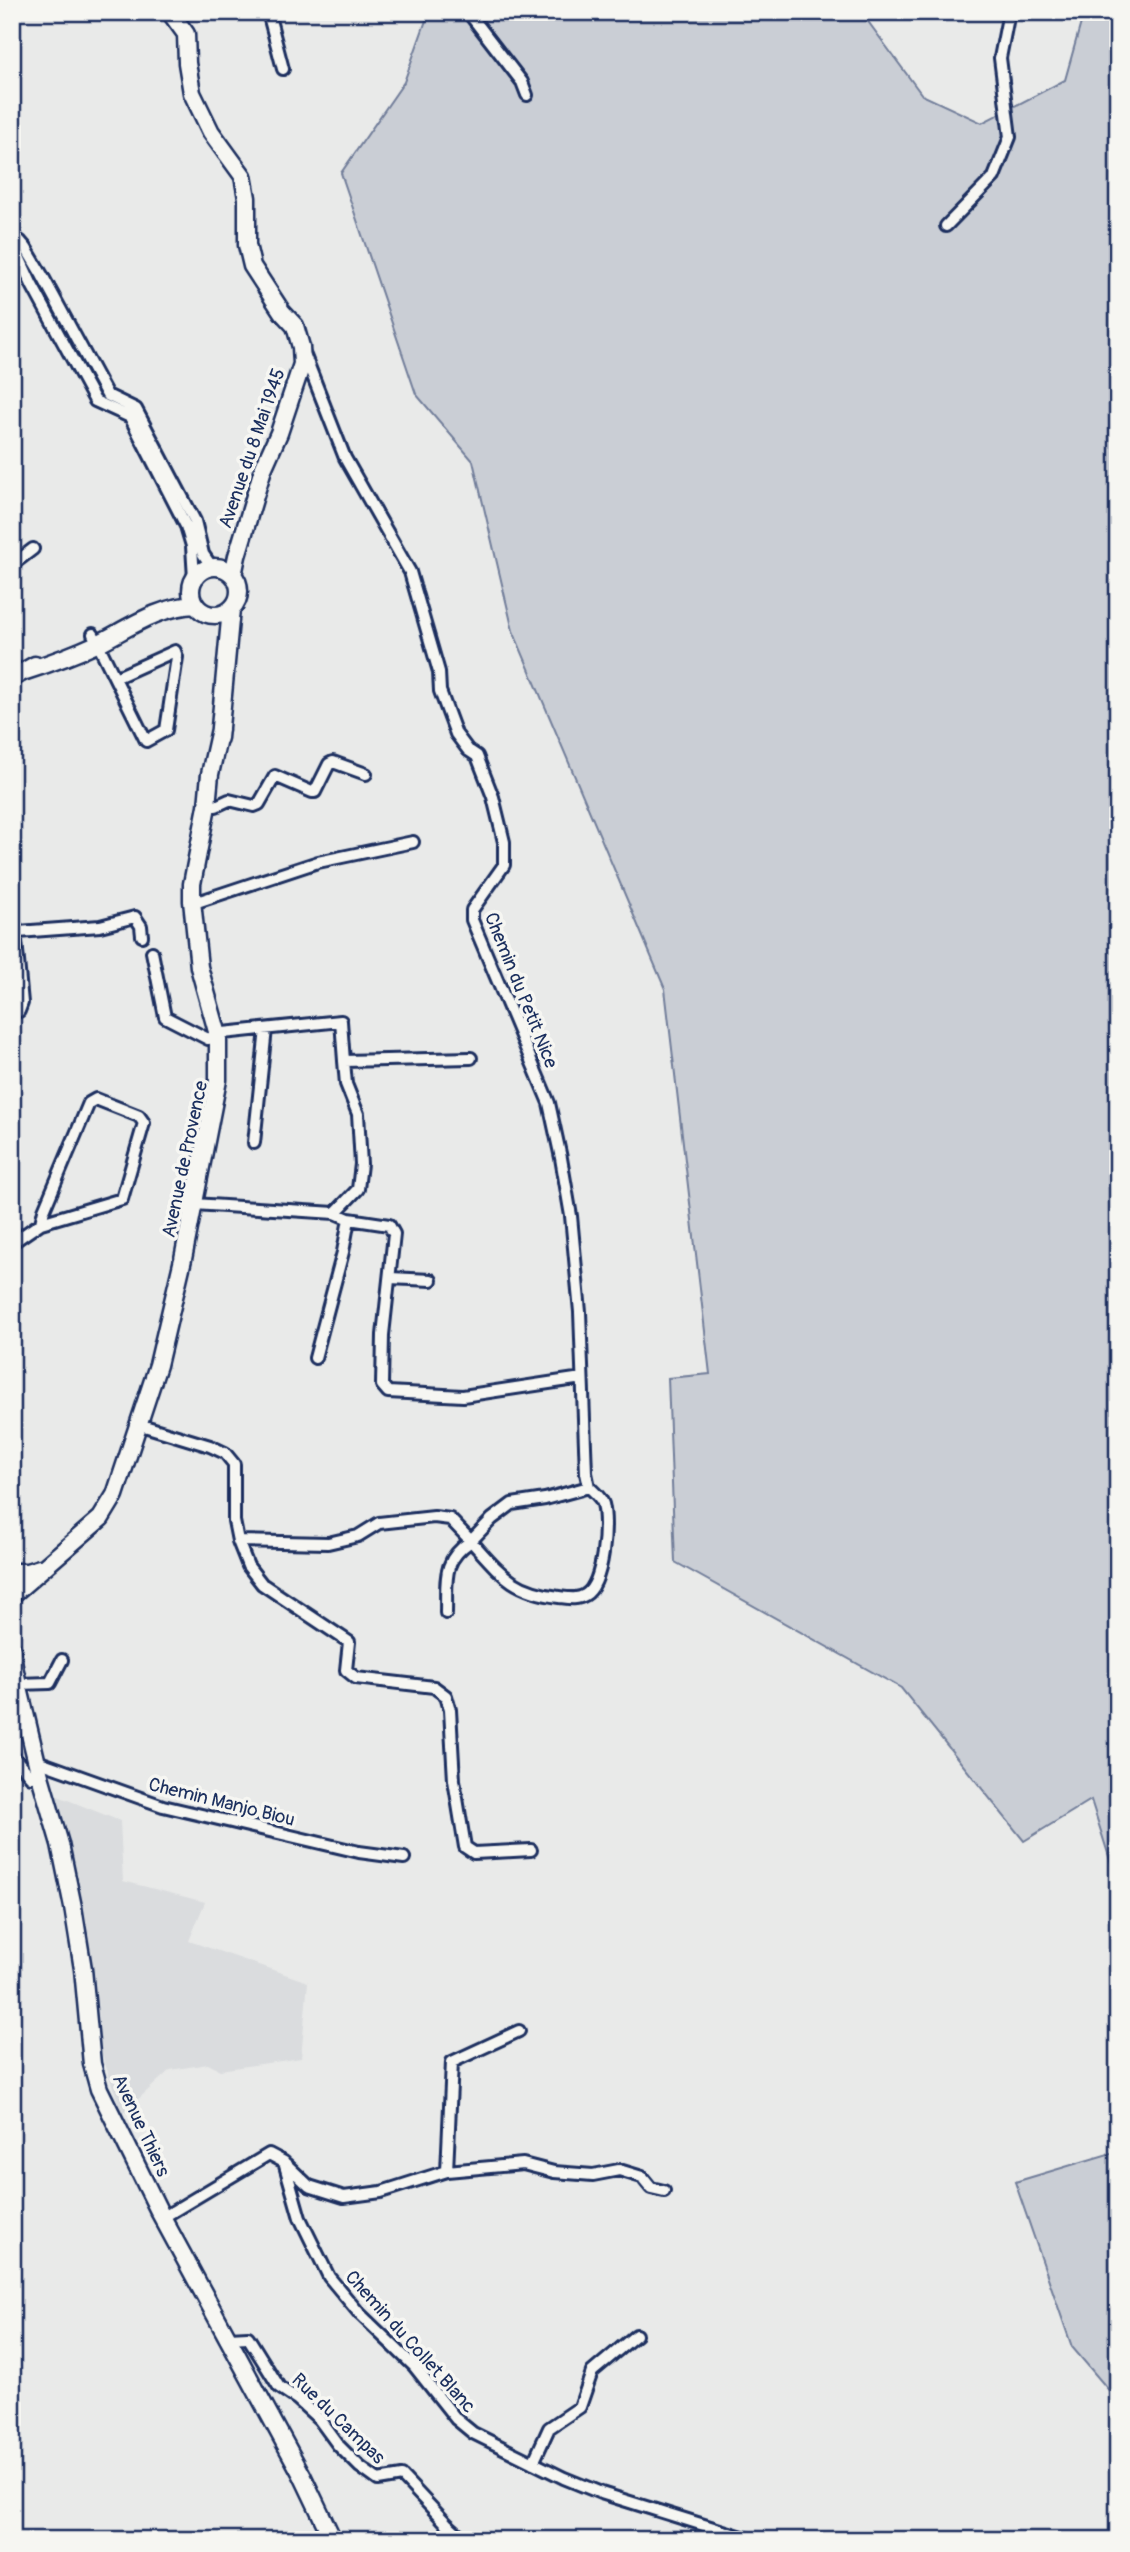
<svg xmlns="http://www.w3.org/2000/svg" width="1130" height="2552" viewBox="0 0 1130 2552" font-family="Pangolin,sans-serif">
	<rect width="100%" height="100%" fill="#e9eae9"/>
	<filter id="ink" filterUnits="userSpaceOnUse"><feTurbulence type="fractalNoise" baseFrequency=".0143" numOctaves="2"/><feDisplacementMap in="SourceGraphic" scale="14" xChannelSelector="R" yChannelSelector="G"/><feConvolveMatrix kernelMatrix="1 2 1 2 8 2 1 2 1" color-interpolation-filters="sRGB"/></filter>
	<g filter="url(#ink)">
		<path fill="#dadcde" d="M53,1794l67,27 3,60 82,21 -16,39 119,41 -7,76 -81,12 -12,-6 -38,6 -48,44 -26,-77 -9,-113z"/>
		<path fill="#caced5" stroke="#727e9a" stroke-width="2" d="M429,12h432l61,83 60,28 83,-43 19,-68h34v1873l-27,-85 -67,41 -123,-153 -226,-126 -7,-184 42,-4 -45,-385 -152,-358 -40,-170 -57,-67 -75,-221 63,-91z
			M1118,2151v250l-46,-54 -57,-165z"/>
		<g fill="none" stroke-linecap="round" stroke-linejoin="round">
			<g stroke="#1b2f5e" stroke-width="16">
				<path id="street" d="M268,12l15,57
					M468,12l54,70 5,13
					M946,226l48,-49 16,-40 -10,-79 9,-46
					M305,356l40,102 65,114 29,100 1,19 16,43 12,16 9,6 16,41 11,45v23l-32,45v10l77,183 12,55 10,58 9,96 6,161 3,14
					M12,565l21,-16
					M194,579l-2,-33 -6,-20 -56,-109 -35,-16 -63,-116 -18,-39v-7l6,2 6,7 16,27 65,120 29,14 59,112 8,33 9,13
					M93,634l53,107 20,-11 11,-73 -2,-6 -60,27
					M207,806h9l13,-6 25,6 5,-2 16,-28 37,16h3l14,-28 4,-2 33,12
					M192,901h8l118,-39 95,-20
					M12,919l6,13 -2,8 6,63 -3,8 -7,1
					M18,932l82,-6 35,-9 6,9 1,10
					M152,952l13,65 43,22 15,-6 118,-12 3,40 127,-3
					M254,1143l12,-114
					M194,1204l141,9 14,6 40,6 5,9 -11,101 -1,50 6,7 75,4 119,-18
					M335,1213l23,-24 3,-25 -3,-50 -12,-30 -2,-23
					M12,1243l29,-20 81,-24 22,-76 -5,-7 -43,-17 -7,4 -45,107 -3,13
					M390,1278l41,2
					M315,1358l28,-106 6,-33
					M138,1421l3,4 69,21 15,7 9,11v57l4,20 10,25 14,18 87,58 -3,28 10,8 78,9 12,9 4,14 4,70 11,67 9,6 57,-3
					M589,1487c5,5 12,10 14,17 5,19 1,80 -18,91 -8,5 -17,3 -26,2 -47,-6 -58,-23 -88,-56l21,-22 20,-15 33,-5z
					M238,1541l90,2 30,-7 21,-13 55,-6 16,2 21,22c-30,20 -24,39 -25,72
					M18,1684l32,-1 12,-23
					M12,1755l19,22 9,-1
					M37,1761l126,45 196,46 45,6
					M286,2164l23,22 35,11 37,-5 66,-21 76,-7 31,8 39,3 26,-5 23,7 9,11 13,3
					M447,2171l5,-109 67,-31
					M162,2218l107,-64 15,8 16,56 29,59 30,36 55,53 42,53 17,14 91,45 37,15 151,47
					M229,2338l19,-1 31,50 18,12 22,20 19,26 22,22 18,13 24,-4 45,48 18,16
					M533,2463l16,-35 31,-21 12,-35 44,-37"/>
			</g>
			<g stroke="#1b2f5e" stroke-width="21">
				<path id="secondary" d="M170,12l16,22 1,29 5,30 19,39 32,44 4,22v47l5,21 30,46 13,14 6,21 1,17 -23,69 -16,36 -26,87 -4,19
					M191 591a24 24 0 1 1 48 0a24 24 0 1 1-48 0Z
					M26,671c25,-8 49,-17 73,-28 31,-16 61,-37 97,-38
					M12,678l23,-13
					M219,738l12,-129
					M12,1572h15l13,-4
					M12,1595l89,-77 14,-23 43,-130 25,-106 35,-179v-45l-19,-68 -7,-66v-17l15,-78 3,-32 10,-45
					M12,1649l2,18 26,109 20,68 13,63 10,62 9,95 7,25 61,124 142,262 31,65"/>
			</g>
			<use href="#street" stroke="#f6f6f2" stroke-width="10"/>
			<use href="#secondary" stroke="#f6f6f2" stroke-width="16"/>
		</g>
	</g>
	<g text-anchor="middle" stroke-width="7" stroke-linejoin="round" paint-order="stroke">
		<g font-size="19" fill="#1b2f5e" stroke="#f6f6f2">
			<text transform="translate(251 448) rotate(-71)" y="7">Avenue du 8 Mai 1945</text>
			<text transform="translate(522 990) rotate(68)" y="7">Chemin du Petit Nice</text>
			<text transform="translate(184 1159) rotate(-78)" y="7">Avenue de Provence</text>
			<text transform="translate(222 1801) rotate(14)" y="7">Chemin Manjo Biou</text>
			<text transform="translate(142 2125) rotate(65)" y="7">Avenue Thiers</text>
			<text transform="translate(411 2341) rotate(48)" y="7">Chemin du Collet Blanc</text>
			<text transform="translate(339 2418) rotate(44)" y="7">Rue du Campas</text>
		</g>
	</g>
	<rect width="1130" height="2552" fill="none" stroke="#f6f6f2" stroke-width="42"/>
	<rect x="21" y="21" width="1088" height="2510" fill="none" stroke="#1b2f5e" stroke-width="2.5" filter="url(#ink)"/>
</svg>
